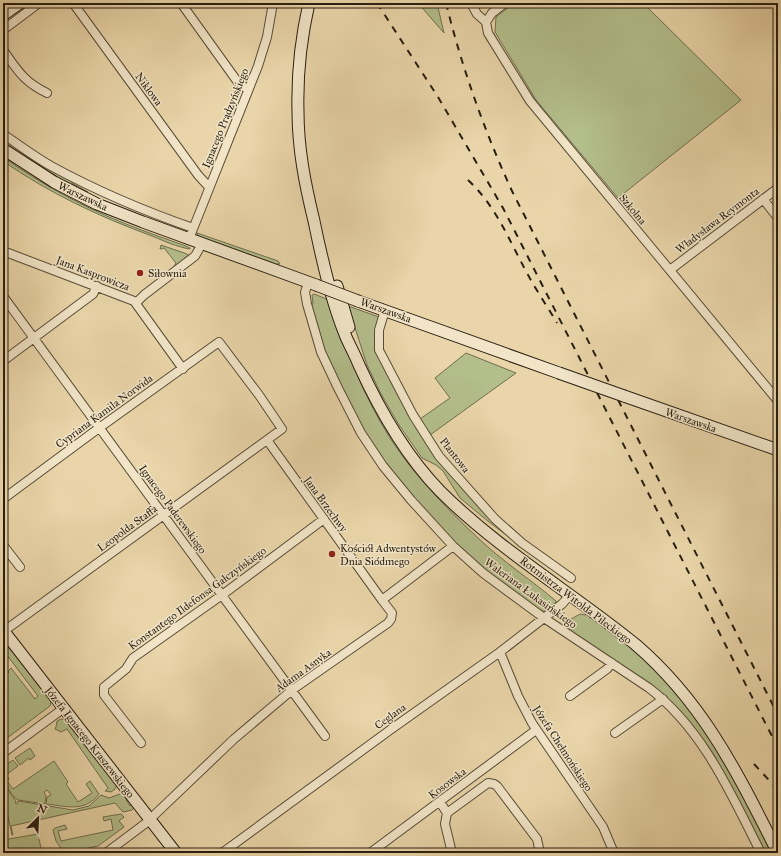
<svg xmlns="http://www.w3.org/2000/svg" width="781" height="856" viewBox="0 0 781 856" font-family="'IM FELL Great Primer',serif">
	<rect width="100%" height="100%" fill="#e9d5a9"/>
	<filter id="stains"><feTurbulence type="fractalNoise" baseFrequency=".005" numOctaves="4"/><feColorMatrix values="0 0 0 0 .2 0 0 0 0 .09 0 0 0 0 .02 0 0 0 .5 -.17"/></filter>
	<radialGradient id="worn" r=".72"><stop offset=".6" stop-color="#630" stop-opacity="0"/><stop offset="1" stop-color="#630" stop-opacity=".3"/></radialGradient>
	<path fill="#b3be8b" stroke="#6e6e4e" d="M418,3h19l7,30z
		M514,3h129l98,97 -123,98 -82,-98 -41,-68 1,-15z
		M3,137l69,43v3l16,9 -27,-13 -27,-16 -31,-21z
		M3,157c38,27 80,50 123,67 20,8 40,15 60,22l4,2v1c-13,-2 -26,-8 -38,-13 -52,-19 -103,-43 -149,-75z
		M197,233l81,28 2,3h-4l-75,-27 -4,-2z
		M161,245l26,9 1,1 -1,2 -14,11 3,-5 -12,-15 -4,1z
		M314,294l15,6c16,48 34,95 61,138 24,37 56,70 88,100 24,23 52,41 78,63 -1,6 -9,11 -15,10l-42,-30 -39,-34 -57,-60 -18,-24 -36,-55 -25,-56 -14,-47 3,-1 -1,-9z
		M348,306l31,11 -3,29 44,86 51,65 96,82 -1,1 -77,-58 -29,-24 -17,-27 -7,-6 -14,-7 -23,-33 -18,-31 -14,-29z
		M466,353l50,20 -86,62 -10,-16 30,-21 -15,-20z
		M580,614l5,1 1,-1 48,36 25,24 18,20 40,53 56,106h-9l-89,-146 -110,-78 1,-7z
		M3,640l48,61 -1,5 -47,35v-54l6,-17 2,-2 24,31 3,-3 -35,-46z
		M61,719l4,1 52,65 -2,4 -4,3 -6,-1 3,-3 -41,-59 -6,3 -6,-3 1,-2 1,-6z
		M30,748l5,8 -5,4 -1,-2 -9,7 -5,-7z
		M13,760l5,6 -12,9 3,4 -2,2 6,8 41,-28 14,21 -2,2 12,18 14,-9 -6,-9 4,-3 9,13c-15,19 -33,12 -53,10l1,-7 4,-2 -4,-5 -3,2 2,4 -1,8 -27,-4c-11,-7 -13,-22 -15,-33z
		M3,778l2,8 11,15 -1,2 2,1 1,-3 55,9 16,-4 12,-11 8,3 14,-5 4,5 -1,2 4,6 1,-1 3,3 -2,2 -9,2 -8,-9 -104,23 2,9h-1l-9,-41z
		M121,814l3,3 -5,4 5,6 -26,19 -34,7 -8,-12 -3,-11 2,-2 10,-3 2,4 -9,2 3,10 52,-11 -2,-11 -7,2 -1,-4z
		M38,834l4,19h-27l-12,-9v-4z"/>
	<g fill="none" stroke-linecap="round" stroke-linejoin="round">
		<g stroke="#584c36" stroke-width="10">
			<path id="street" d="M73,3l125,172 11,12
				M181,3l56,78 11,9
				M471,3l6,11 9,8
				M486,22l2,11 42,68 248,300
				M486,22l6,-9 13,-10
				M3,30l36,-27
				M3,50c15,21 21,32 44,43
				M3,134c16,11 32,23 48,32 46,25 93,45 142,62
				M763,199l15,19
				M189,239l69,-173 9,-29 6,-34
				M3,251l131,50 49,68
				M670,270l108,-82
				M308,283l-3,9 2,12 14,48 17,36 23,45 22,33 28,34 42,46 30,27 61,45 105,70c54,41 82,106 112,165
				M3,296l322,440
				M136,303l8,-8 51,-39 7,-12
				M385,310l-6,20v20l34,65 26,41 56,63 27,24 49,35
				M3,361l90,-67 4,-8
				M267,440l115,160
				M3,499l96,-71 120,-86 40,53 23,34 -278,202
				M3,545l17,22
				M500,652l18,44 14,27 71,104 11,26
				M570,696l37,-27 5,-6
				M615,733l48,-34
				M141,743l-37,-48v-8l22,-18 7,-11 89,-63 102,-76
				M3,753l61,-45
				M440,802l7,11 41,-30 6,1 3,2 40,53 2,9 -3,5
				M447,813l-2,11 7,29
				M106,853l40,-30 88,-84 58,-49 96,-67 3,-4 1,-6 -10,-13 71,-54
				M222,853l168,-123 110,-78 62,-48 8,-9
				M370,853l166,-123"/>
		</g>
		<g stroke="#281e10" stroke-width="13">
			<path id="secondary" d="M309,3c-8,35 -12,71 -11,108 0,38 7,73 16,110 8,39 17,79 32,116 4,9 9,18 13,28 21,46 46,90 81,126 59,59 131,101 195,153 69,59 103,130 143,209
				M3,15l17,-12
				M3,149l51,33 43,22 46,18 173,63
				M337,286l12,41
				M358,301l201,72
				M624,396l154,54
				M3,630l173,223"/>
		</g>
		<use href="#street" stroke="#f1e4c7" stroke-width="8"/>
		<use href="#secondary" stroke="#f1e4c7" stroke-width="11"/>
		<path stroke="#281e10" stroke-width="2" stroke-dasharray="7 7" stroke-linecap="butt" d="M377,3l61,94 65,111 275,540
			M446,3c16,65 38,127 66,188l266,524
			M468,180c28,26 41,60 59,93 9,17 20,33 30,50
			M754,764l24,26
			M776,798l2,3"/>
		<g stroke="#281e10" stroke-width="13" stroke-linecap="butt">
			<path id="secondary-bridge" d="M316,285l42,16
				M559,373l65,23"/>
		</g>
		<use href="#secondary-bridge" stroke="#f1e4c7" stroke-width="11"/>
	</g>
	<g fill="#8f2418" stroke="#f1e4c7" stroke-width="1.5">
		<circle cx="140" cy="273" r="4"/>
		<circle cx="332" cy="554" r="4"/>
	</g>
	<g text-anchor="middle" stroke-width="3" stroke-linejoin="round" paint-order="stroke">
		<g font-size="11" fill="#281e10" stroke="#f1e4c7">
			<text transform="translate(149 89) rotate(54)" y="4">Niklowa</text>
			<text transform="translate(225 118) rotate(-68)" y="4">Ignacego Prądzyńskiego</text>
			<text transform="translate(83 196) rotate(25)" y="4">Warszawska</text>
			<text transform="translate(633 209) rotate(50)" y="4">Szkolna</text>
			<text transform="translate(717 220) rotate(-37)" y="4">Władysława Reymonta</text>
			<text transform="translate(93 273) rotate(21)" y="4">Jana Kasprowicza</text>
			<text transform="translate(386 310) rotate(20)" y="4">Warszawska</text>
			<text transform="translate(104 411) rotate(-36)" y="4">Cypriana Kamila Norwida</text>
			<text transform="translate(691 420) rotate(19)" y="4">Warszawska</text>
			<text transform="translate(455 455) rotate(52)" y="4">Plantowa</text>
			<text transform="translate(326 504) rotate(54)" y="4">Jana Brzechwy</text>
			<text transform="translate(173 509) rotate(54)" y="4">Ignacego Paderewskiego</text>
			<text transform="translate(127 528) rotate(-36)" y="4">Leopolda Staffa</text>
			<text transform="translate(531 593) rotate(36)" y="4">Waleriana Łukasińskiego</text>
			<text transform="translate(197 598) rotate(-36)" y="4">Konstantego Ildefonsa Gałczyńskiego</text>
			<text transform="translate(576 600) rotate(37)" y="4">Rotmistrza Witolda Pileckiego</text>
			<text transform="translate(303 670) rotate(-36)" y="4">Adama Asnyka</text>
			<text transform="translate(390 716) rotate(-36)" y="4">Ceglana</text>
			<text transform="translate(90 742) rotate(52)" y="4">Józefa Ignacego Kraszewskiego</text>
			<text transform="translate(563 748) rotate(57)" y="4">Józefa Chełmońskiego</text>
			<text transform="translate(447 783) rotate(-37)" y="4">Kosowska</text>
		</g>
		<g font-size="11" fill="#281e10" stroke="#f1e4c7" text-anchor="start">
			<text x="148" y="277">Siłownia</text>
			<text x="340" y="552">Kościół Adwentystów<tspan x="340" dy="13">Dnia Siódmego</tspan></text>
		</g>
	</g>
	<rect width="781" height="856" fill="none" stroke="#e9d5a9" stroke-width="16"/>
	<rect x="4" y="4" width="773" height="848" fill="none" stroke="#281e10" stroke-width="2"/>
	<rect x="8" y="8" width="765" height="840" fill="none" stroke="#281e10"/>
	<g transform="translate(38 818) rotate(24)" stroke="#f1e4c7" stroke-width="3" paint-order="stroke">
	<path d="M0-3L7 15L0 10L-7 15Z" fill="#281e10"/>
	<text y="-6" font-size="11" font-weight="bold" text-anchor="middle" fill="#281e10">N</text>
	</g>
	<rect width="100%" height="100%" filter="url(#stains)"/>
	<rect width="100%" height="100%" fill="url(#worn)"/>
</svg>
